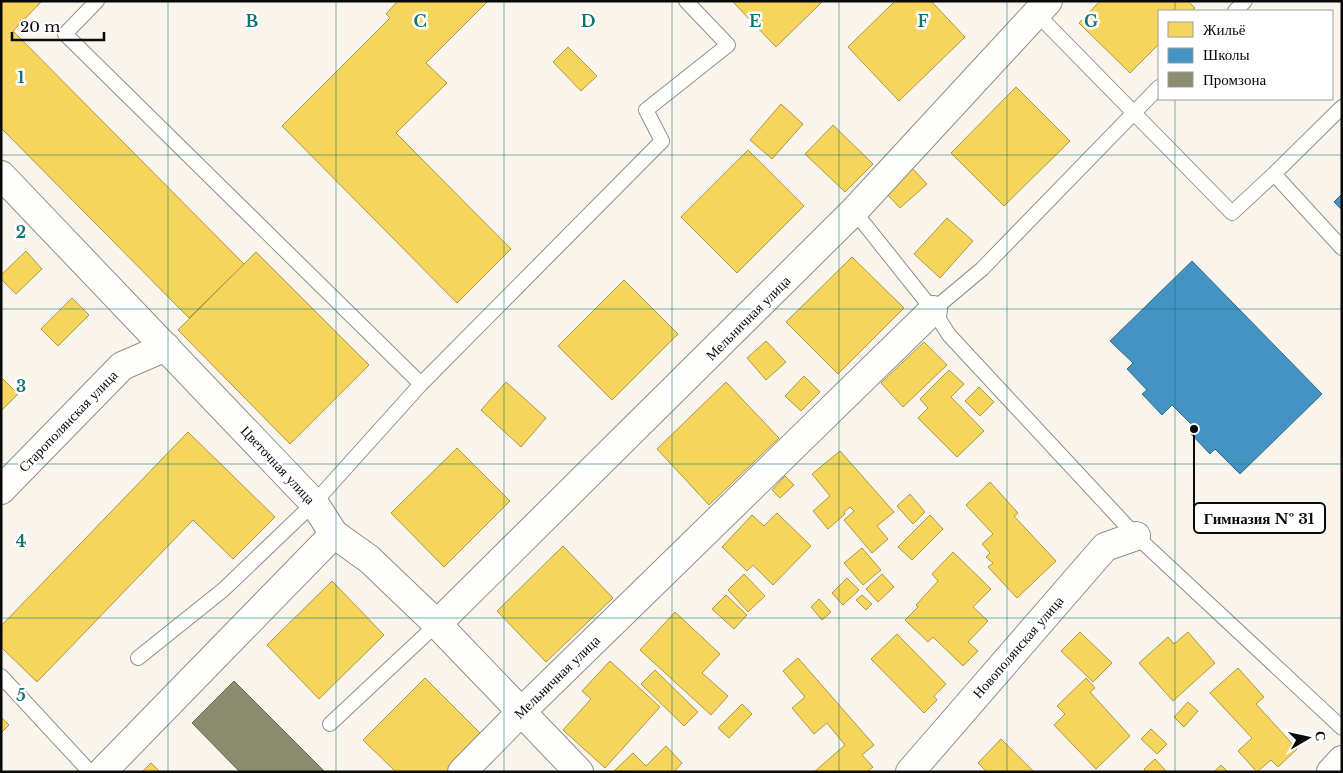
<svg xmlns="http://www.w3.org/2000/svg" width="1343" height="773" viewBox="0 0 1343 773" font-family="'Libre Baskerville',serif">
	<rect width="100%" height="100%" fill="#f9f5ec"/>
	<path fill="#f6d55c" stroke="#af9843" d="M1,1h41l-29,30 231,233 -55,54 -188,-190z
		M398,1h90l-62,62 21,20 -51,50 115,116 -54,54 -175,-177 108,-108 -4,-4z
		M732,1h91l-47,46z
		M895,1h36l34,36 -66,64 -51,-54z
		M1100,1h88l7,7 -4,3h-32v33l-29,29 -51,-50z
		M568,47l29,29 -16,15 -28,-29z
		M1016,87l54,54 -66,65 -53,-53z
		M781,104l22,20 -31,35 -22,-19z
		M833,125l40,39 -28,28 -40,-38z
		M748,150l56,56 -67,67 -56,-56z
		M912,168l15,16 -27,24 -15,-16z
		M947,218l26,23 -33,37 -26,-24z
		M26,251l16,18 -26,25 -15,-15v-4z
		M256,252l113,113 -79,79 -112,-114z
		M852,257l52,51 -66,66 -52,-52z
		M624,280l54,54 -66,66 -54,-54z
		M72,298l17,17 -31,31 -17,-17z
		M766,341l20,21 -20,18 -19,-22z
		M924,342l23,23 -44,42 -22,-24z
		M949,370l15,14 -13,13 33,34 -27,26 -39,-39 10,-10 -8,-9z
		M804,376l16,16 -19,19 -16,-15z
		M1,377l17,17 -17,17z
		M506,382l40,36 -25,29 -40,-37z
		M726,382l53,56 -70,67 -52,-56z
		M979,387l15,15 -14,14 -15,-15z
		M188,432l87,85 -42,42 -40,-39 -156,162 -36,-35v-21z
		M457,448l53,53 -66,66 -53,-54z
		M840,451l54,61 -17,14 11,13 -16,14 -28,-33 10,-9 -4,-4 -6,5 1,2 -17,15 -15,-18 17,-15 -18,-22z
		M785,476l9,9 -14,13 -8,-8z
		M990,482l28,31 -4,3 42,45 -39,37 -29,-31 5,-4 -7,-6 4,-4 -8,-9 11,-10 -27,-29z
		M910,494l15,18 -12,12 -16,-18z
		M777,513l34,33 -38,39 -20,-20 -6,6 -25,-24 30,-32 12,11z
		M930,515l13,14 -31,31 -14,-13z
		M563,546l50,52 -67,64 -49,-51z
		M862,548l19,22 -18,15 -19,-22z
		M953,552l38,37 -18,18 15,14 -20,21 10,9 -15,15 -30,-29 -5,5 -23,-22 13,-13 -2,-2 22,-24 -6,-7z
		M744,574l21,22 -17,16 -20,-22z
		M882,574l12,13 -16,15 -12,-13z
		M847,578l12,12 -16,15 -11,-12z
		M332,581l52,54 -65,64 -52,-54z
		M726,595l21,20 -13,14 -22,-20z
		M862,595l10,9 -6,6 -10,-10z
		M819,599l12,13 -9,8 -11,-13z
		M675,612l45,42 -18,19 26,23 -17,19 -71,-65z
		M1080,632l32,31 -19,19 -32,-31z
		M1188,632l27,31 -42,38 -34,-38 29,-26 6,7z
		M897,634l49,50 -12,12 3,4 -13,13 -53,-54z
		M798,658l76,87 -12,10 11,12 -6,5h-53l31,-27 -18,-22 -13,11 -22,-26 13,-11 -22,-26z
		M610,661l50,46 -55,61 -42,-38 28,-31 -9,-8z
		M1238,668l26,29 -8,7 41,45 -19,18 -7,-7 -14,12 -19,-21 14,-13 -42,-45z
		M655,670l43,42 -14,14 -43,-42z
		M425,678l57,57 -35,37h-51l-33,-32z
		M1086,678l9,10 -5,4 40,44 -34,33 -42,-44 11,-11 -8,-8z
		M1188,702l10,9 -14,16 -10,-10z
		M742,704l10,10 -23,24 -11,-10z
		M1,717l8,8 -8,8z
		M1151,729l16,15 -10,10 -16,-15z
		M1001,739l33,33h-47l-9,-9z
		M666,746l16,17 -8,9 -60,-1 19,-18 13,13z
		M1155,759l12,13h-21l-2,-3z
		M151,763l9,9h-18z
		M1221,765l7,7h-14z"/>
	<path fill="#4393c3" stroke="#326a8b" d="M1342,194v16l-8,-8z
		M1192,261l130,133 -82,80 -25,-25 -5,5 -19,-20 5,-5 -24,-24 -10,10 -20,-21 5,-4 -20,-21 6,-6 -23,-22z"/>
	<path fill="#8c8c6e" stroke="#656550" d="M234,681l91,91h-85l-48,-49z"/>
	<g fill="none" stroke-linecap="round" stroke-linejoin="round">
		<g stroke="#918f8b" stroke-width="16">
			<path id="lane" d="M97,1l-32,33 356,350 -107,119 -91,87 -85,68
				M1235,11l10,-10
				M1037,14l195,199 42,-39
				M1342,107l-68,67 68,74
				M854,211l79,99 16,25 187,201 206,192
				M933,310l49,-41 177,-182
				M421,384l241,-243 -16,-31 82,-65 -42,-44
				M1,676l89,96
				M330,724l107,-100"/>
		</g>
		<g stroke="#918f8b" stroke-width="30">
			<path id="street" d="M1,175l313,328 20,31 35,25 68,65 142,148
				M1,490l121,-124 44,-19
				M437,624l417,-413 194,-210
				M102,772l232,-238
				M462,772l59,-60 412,-402
				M910,772l195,-225 31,-11
				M1331,772l11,-12"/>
		</g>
		<use href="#lane" stroke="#fefefc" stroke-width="14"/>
		<use href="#street" stroke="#fefefc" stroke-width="28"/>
	</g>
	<path fill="none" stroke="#0f766e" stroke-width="1" stroke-opacity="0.55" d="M168,1v771M336,1v771M504,1v771M672,1v771M839,1v771M1007,1v771M1175,1v10M1175,99v673M1,155h1341M1,309h1341M1,464h1341M1,618h1341"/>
	<g text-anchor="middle" stroke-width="5" stroke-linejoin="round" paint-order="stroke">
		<g font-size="14" fill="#090909" stroke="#fff">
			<text transform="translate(748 318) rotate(-45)" y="5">Мельничная улица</text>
			<text transform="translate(68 421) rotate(-46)" y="5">Старополянская улица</text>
			<text transform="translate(278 465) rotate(47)" y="5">Цветочная улица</text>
			<text transform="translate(1018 647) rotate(-49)" y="5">Новополянская улица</text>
			<text transform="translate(557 677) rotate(-44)" y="5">Мельничная улица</text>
		</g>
	</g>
	<g font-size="16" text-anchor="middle" font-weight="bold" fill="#0f766e" stroke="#fff" stroke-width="5" stroke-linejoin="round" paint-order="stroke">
		<text x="252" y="27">B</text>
		<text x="420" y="27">C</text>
		<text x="588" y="27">D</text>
		<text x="755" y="27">E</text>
		<text x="923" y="27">F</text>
		<text x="1091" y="27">G</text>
		<text x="21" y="83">1</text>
		<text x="21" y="238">2</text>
		<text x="21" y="392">3</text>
		<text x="21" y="547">4</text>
		<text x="21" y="701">5</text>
	</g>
	<path fill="none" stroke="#090909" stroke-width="2" d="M1194 429L1194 518"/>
	<circle fill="#090909" stroke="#fff" stroke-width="2" cx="1194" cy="429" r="5"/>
	<rect fill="#fff" stroke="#090909" stroke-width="2" x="1194" y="503" width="131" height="30" rx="5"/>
	<g font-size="15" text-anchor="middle" font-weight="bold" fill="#090909">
		<text x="1259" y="524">Гимназия № 31</text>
	</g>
	<rect width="1343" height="773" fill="none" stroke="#090909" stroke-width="5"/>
	<rect x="1158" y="10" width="175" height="90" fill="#ffffff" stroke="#9d9d9d"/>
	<rect x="1168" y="22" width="25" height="15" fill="#f6d55c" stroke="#9d9d9d"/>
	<text x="1203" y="35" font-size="15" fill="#090909">Жильё</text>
	<rect x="1168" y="48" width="25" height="15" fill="#4393c3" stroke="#9d9d9d"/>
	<text x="1203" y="60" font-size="15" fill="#090909">Школы</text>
	<rect x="1168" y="72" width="25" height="15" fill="#8c8c6e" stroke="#9d9d9d"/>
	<text x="1203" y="85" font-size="15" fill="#090909">Промзона</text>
	<g transform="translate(1308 738) rotate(81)" stroke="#ffffff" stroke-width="4" paint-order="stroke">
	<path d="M0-4L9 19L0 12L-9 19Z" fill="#090909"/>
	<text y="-8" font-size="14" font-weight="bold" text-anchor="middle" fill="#090909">С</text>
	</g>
	<path d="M12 32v8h92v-8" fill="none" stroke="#090909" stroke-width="2.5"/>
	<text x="20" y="32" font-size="15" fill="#090909" stroke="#ffffff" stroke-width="4" paint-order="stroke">20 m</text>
</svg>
